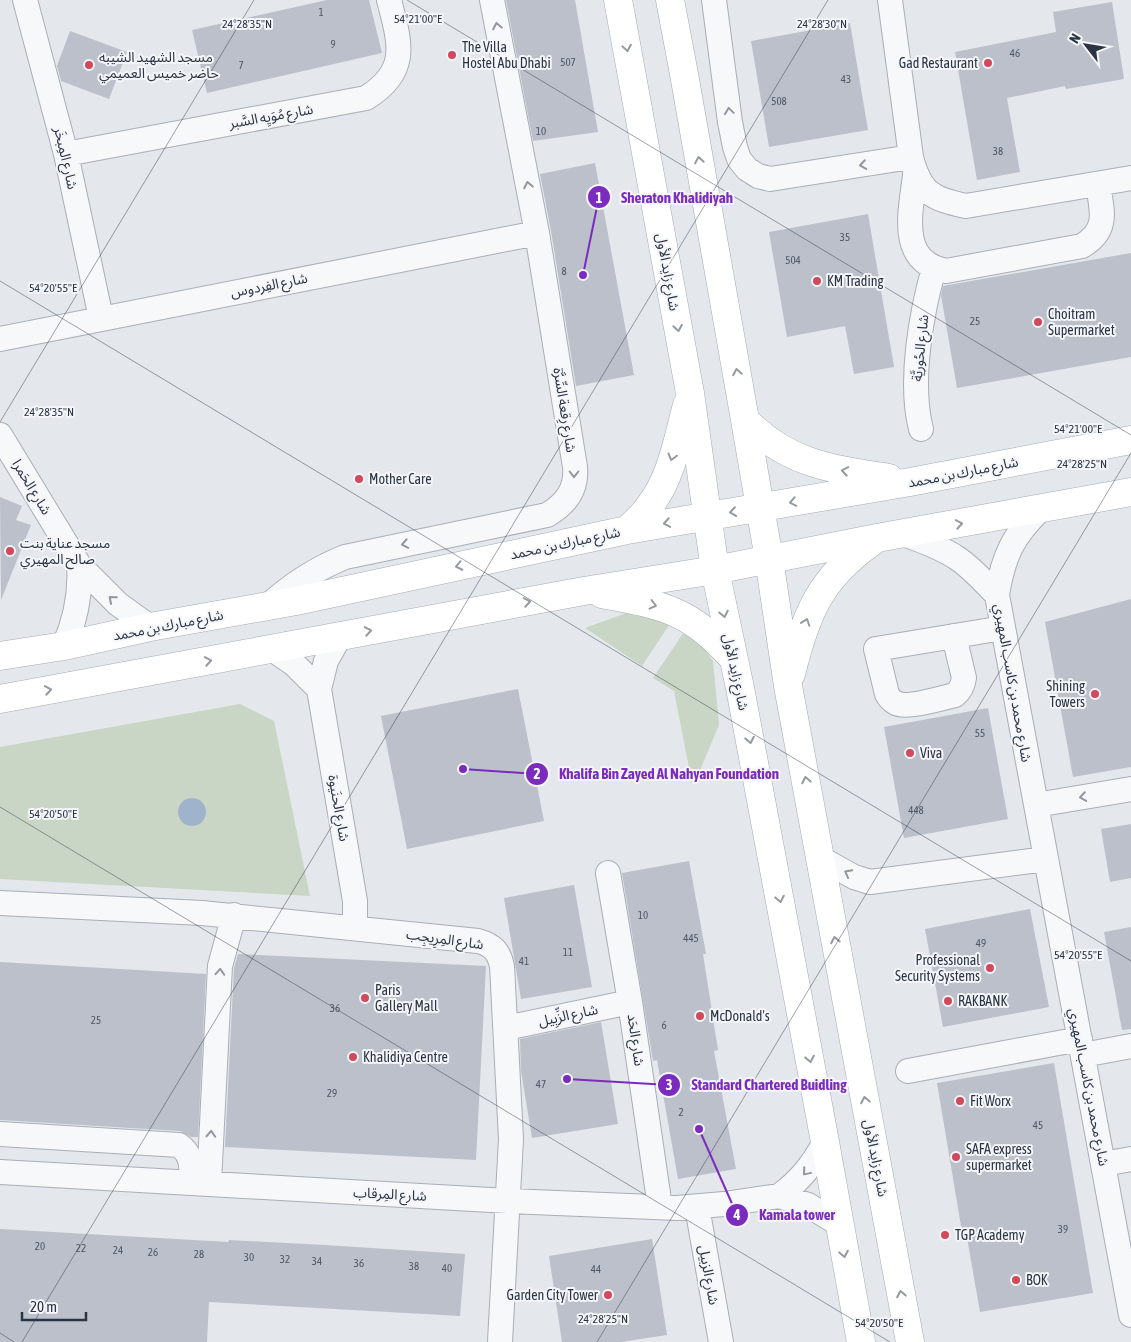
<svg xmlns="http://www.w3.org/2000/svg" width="1131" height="1342" viewBox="0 0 1131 1342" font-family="'Asap Condensed','Noto Sans Arabic',sans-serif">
	<rect width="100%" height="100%" fill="#e4e7ec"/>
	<path fill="#c9d6c5" d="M629,612l46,4 -33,50 -57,-38z
		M688,626l25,35 6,64 -18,43 -9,15 -18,-92 -21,-13z
		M240,704l34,17 36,175 -310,-17v-132z"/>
	<path fill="#9fb4cc" d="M178 812a14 14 0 1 1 28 0a14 14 0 1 1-28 0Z"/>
	<path fill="#bbc0ca" d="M327,0h42l13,53 -175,40 -15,-63z
		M506,0h69l23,132 -65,9z
		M1112,2l12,77 -58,10 -1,-3 -58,12 13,74 -43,8 -22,-128 101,-20 -3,-20z
		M850,23l18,107 -99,17 -18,-106z
		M70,31l57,21 -18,47 -48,-18 -4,-15z
		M595,163l39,212 -58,11 -25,-155 -11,-57z
		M868,214l26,153 -40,7 -9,-48 -58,11 -18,-105z
		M1131,253v104l-174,31 -16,-93 2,-9z
		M0,497l22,9 -6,14 15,5 -30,75z
		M1131,599v168l-58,10 -28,-155z
		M518,689l26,132 -137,28 -26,-133z
		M988,708l20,111 -104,19 -20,-111z
		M1131,824v54l-21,4 -9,-53z
		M689,861l17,93h-3l15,96 -4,1 22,118 -58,10 -21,-119 -4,1 -31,-188z
		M574,885l18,102 -71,12 -17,-101z
		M1030,909l19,98 -106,20 -18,-98z
		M1131,927v102l-9,1 -18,-98z
		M238,954l248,12 -10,194 -251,-13 9,-179z
		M0,962l206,12 -8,163h-7l-11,-6 -180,-11z
		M601,1022l17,102 -86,14 -11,-67 -1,-32z
		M1054,1063l39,230 -113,19 -14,-80h-4l-25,-149z
		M0,1229l228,13 1,-2 96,5 140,9 -5,62 -251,-14 -2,40h-207z
		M652,1239l15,96 -46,7h-59l-13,-86z"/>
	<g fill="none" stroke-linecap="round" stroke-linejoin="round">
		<g stroke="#a9aeb7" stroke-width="26">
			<path id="minor" d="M25,0l41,154 35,164
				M714,0l16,122 5,25 4,12 8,10 11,7 12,3 141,-22
				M890,0l21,157c9,35 20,42 55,49l165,-28
				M66,154l300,-56c44,-27 34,-55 23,-98
				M915,175c-4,36 -18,86 31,96l136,-25c27,-16 20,-35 16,-61
				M0,339l537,-106
				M921,429c-12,-46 0,-115 13,-161
				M0,435l79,130 39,39 32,23
				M1041,509c-28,26 -38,48 -44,86l134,720
				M903,534c18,6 37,13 54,24 15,10 27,24 40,37
				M268,606c24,-22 47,-37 77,-49l202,-42c19,-11 30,-26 28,-48l-38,-234 -45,-233
				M340,636l-14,25 -7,28 36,212v27
				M954,636l10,42c-1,7 -3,12 -9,17 -13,3 -48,14 -59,8 -4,-2 -7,-5 -9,-9l-11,-45 127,-21
				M64,646c12,-27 17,-52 15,-81
				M272,649l22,15 25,25
				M1036,805l95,-16
				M820,858l34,19 16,5 176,-23
				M608,873l22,129 30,205
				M0,903l202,10 276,28c15,4 21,11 24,25l9,173 -11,203
				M506,1028l124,-26
				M1083,1055l48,-9
				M908,1071l172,-32
				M0,1134l179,11c14,10 12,22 13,37
				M1103,1164l28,-5
				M0,1172l508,29 169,7 47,-4 55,-8 29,9 31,19
				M209,1183l11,-217 14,-51
				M779,1196c21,-15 34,-32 46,-54
				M697,1207l24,135"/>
		</g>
		<g stroke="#a3abb8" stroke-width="29">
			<path id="major" d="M618,0l72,393 25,177 25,118 85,454 36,200
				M670,0l14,74 61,346 24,139 19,127 122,656
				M745,420c42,44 87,49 144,58
				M627,530c9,-8 18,-16 24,-26 21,-28 27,-66 36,-99
				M602,594c24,5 50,8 72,18 24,10 42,28 59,46
				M0,656l64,-10 86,-19 146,-26 331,-71 283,-48 221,-42
				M791,674c15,-61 29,-96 82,-133
				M0,699l584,-108 131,-21 162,-32 254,-46"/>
		</g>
		<use href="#minor" stroke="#f7f8fa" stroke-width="24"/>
		<use href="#major" stroke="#fff" stroke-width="28"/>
	</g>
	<defs><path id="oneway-chevron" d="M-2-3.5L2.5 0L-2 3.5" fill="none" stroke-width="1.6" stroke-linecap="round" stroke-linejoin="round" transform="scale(1.25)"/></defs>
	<g stroke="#9196a0">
		<use href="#oneway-chevron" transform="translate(497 26) rotate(-101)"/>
		<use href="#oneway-chevron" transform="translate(729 111) rotate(-98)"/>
		<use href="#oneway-chevron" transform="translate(863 165) rotate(171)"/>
		<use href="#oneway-chevron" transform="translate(528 185) rotate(-101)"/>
		<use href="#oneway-chevron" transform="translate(574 474) rotate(90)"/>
		<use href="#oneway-chevron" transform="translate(405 544) rotate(169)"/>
		<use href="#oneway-chevron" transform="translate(112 599) rotate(-139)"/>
		<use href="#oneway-chevron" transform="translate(1083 797) rotate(171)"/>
		<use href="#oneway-chevron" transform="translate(848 873) rotate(-152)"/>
		<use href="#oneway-chevron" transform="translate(220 972) rotate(-86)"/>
		<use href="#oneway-chevron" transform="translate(211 1134) rotate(-87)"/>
		<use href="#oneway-chevron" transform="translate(806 1172) rotate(130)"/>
	</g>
	<g stroke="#959aa2">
		<use href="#oneway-chevron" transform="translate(627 48) rotate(80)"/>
		<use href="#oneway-chevron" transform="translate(699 160) rotate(-100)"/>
		<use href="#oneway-chevron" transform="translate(678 328) rotate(80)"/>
		<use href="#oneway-chevron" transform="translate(737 372) rotate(-100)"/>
		<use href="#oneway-chevron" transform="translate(672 457) rotate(105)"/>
		<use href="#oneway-chevron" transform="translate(845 471) rotate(-170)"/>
		<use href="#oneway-chevron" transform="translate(793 502) rotate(169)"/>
		<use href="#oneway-chevron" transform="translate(733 512) rotate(172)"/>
		<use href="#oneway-chevron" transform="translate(667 523) rotate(170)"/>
		<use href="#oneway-chevron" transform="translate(959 524) rotate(-10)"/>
		<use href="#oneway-chevron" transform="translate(459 566) rotate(168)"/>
		<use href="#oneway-chevron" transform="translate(527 602) rotate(-10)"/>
		<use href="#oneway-chevron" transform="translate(653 605) rotate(14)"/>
		<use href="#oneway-chevron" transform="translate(724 614) rotate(78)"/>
		<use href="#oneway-chevron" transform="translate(806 622) rotate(-71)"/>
		<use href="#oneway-chevron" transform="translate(368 631) rotate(-10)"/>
		<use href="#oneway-chevron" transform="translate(208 661) rotate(-10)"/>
		<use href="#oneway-chevron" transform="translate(48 690) rotate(-10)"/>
		<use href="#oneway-chevron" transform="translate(750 740) rotate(79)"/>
		<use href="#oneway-chevron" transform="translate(806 780) rotate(-101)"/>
		<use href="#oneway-chevron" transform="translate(780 899) rotate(79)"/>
		<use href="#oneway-chevron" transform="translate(835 940) rotate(-101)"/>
		<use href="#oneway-chevron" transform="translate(810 1059) rotate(79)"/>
		<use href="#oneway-chevron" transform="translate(865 1100) rotate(-101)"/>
		<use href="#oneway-chevron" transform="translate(844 1254) rotate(79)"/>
		<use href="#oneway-chevron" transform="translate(901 1294) rotate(-101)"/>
	</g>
	<path fill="none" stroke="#2b3445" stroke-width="1" stroke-opacity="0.45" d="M407,0l724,435M0,281l1131,680M0,422l254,-422M0,807l890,535M0,1333l14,9M22,1342l806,-1342M597,1342l534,-889"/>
	<g fill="#d1495b" stroke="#f4f6f9" stroke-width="2">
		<circle cx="452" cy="55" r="5"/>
		<circle cx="988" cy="63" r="5"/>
		<circle cx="89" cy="65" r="5"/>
		<circle cx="817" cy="281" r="5"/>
		<circle cx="1038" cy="322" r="5"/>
		<circle cx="359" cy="479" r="5"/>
		<circle cx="10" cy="551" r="5"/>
		<circle cx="1095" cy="694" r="5"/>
		<circle cx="910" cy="753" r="5"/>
		<circle cx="990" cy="968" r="5"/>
		<circle cx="365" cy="998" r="5"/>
		<circle cx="948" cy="1001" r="5"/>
		<circle cx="700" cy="1016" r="5"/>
		<circle cx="353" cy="1057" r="5"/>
		<circle cx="960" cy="1101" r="5"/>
		<circle cx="956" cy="1157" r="5"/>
		<circle cx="945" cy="1235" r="5"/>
		<circle cx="1016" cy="1280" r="5"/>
		<circle cx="608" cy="1295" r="5"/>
	</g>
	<g text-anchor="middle" stroke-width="4" stroke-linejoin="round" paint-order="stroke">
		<g font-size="11" fill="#4f5766">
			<text x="321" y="16">1</text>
			<text x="333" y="48">9</text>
			<text x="1015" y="57">46</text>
			<text x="568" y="66">507</text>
			<text x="241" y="69">7</text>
			<text x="846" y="83">43</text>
			<text x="779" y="105">508</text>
			<text x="541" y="135">10</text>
			<text x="998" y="155">38</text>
			<text x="845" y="241">35</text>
			<text x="793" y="264">504</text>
			<text x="564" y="275">8</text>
			<text x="975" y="325">25</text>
			<text x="980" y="737">55</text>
			<text x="916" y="814">448</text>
			<text x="643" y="919">10</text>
			<text x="691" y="942">445</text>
			<text x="981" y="947">49</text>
			<text x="568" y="956">11</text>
			<text x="524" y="965">41</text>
			<text x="335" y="1012">36</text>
			<text x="96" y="1024">25</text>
			<text x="664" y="1029">6</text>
			<text x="541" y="1088">47</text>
			<text x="332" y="1097">29</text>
			<text x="681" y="1116">2</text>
			<text x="1038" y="1129">45</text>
			<text x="1063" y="1233">39</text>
			<text x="40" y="1250">20</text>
			<text x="81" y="1252">22</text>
			<text x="118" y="1254">24</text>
			<text x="153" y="1256">26</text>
			<text x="199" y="1258">28</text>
			<text x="249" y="1261">30</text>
			<text x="285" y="1263">32</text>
			<text x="317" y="1265">34</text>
			<text x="359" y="1267">36</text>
			<text x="414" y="1270">38</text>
			<text x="447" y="1272">40</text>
			<text x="596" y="1273">44</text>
		</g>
		<g font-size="14" fill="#2b3445" stroke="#f4f6f9" text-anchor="start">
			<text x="462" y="52">The Villa<tspan x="462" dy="16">Hostel Abu Dhabi</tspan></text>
			<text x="99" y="62">مسجد الشهيد الشيبه<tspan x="99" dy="16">حاضر خميس العميمي</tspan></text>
			<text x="978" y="68" text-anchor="end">Gad Restaurant</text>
			<text x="827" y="286">KM Trading</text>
			<text x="1048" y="319">Choitram<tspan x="1048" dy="16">Supermarket</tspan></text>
			<text x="369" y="484">Mother Care</text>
			<text x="20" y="548">مسجد عناية بنت<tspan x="20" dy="16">صالح المهيري</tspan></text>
			<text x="1085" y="691" text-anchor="end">Shining<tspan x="1085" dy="16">Towers</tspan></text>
			<text x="920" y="758">Viva</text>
			<text x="980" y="965" text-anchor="end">Professional<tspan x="980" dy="16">Security Systems</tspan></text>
			<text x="375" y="995">Paris<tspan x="375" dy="16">Gallery Mall</tspan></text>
			<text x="958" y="1006">RAKBANK</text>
			<text x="710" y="1021">McDonald's</text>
			<text x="363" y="1062">Khalidiya Centre</text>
			<text x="970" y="1106">Fit Worx</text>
			<text x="966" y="1154">SAFA express<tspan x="966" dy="16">supermarket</tspan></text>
			<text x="955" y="1240">TGP Academy</text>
			<text x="1026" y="1285">BOK</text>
			<text x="598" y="1300" text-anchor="end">Garden City Tower</text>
		</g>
		<g font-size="14" fill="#2b3445" stroke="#f4f6f9">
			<text transform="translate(271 116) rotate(-10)" y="5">شارع مُوَيِه السَّبر</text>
			<text transform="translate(66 158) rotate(77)" y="5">شارع المِبخَر</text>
			<text transform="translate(668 272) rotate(80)" y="5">شارع زايد الأول</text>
			<text transform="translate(269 285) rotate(-11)" y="5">شارع الفِردوس</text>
			<text transform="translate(920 348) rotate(-84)" y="5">شارع الحُوريَّة</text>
			<text transform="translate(565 410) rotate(81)" y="5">شارع رِقعة السِّرَّة</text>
			<text transform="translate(963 472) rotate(-11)" y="5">شارع مبارك بن محمد</text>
			<text transform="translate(32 487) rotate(59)" y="5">شارع الحَمرا</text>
			<text transform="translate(565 543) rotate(-12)" y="5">شارع مبارك بن محمد</text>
			<text transform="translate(168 625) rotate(-11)" y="5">شارع مبارك بن محمد</text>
			<text transform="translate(736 672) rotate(78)" y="5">شارع زايد الأول</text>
			<text transform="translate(1013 683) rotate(80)" y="5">شارع محمد بن كاسب المهيري</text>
			<text transform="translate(339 808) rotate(80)" y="5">شارع الحنَيوة</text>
			<text transform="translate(445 939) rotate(8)" y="5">شارع المِرِيجِب</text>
			<text transform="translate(568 1015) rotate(-12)" y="5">شارع الزِّبِيل</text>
			<text transform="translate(636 1040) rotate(82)" y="5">شارع الحَد</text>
			<text transform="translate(1089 1087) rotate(79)" y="5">شارع محمد بن كاسب المهيري</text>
			<text transform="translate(876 1158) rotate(79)" y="5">شارع زايد الأول</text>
			<text transform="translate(390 1194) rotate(3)" y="5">شارع المِرقاب</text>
			<text transform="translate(709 1275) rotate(80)" y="5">شارع الزبيل</text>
		</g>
	</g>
	<g font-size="12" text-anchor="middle" fill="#2b3445" stroke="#f4f6f9" stroke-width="4" stroke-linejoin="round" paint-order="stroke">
		<text x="418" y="23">54°21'00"E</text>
		<text x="247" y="28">24°28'35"N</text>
		<text x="822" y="28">24°28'30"N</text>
		<text x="53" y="292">54°20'55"E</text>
		<text x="49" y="416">24°28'35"N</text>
		<text x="1078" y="433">54°21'00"E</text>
		<text x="1082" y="468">24°28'25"N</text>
		<text x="53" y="818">54°20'50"E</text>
		<text x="1078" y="959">54°20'55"E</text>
		<text x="603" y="1323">24°28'25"N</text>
		<text x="879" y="1327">54°20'50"E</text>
	</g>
	<path fill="none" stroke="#7b2cbf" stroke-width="2" d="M583 275L599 197M463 769L537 774M567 1079L669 1085M699 1129L737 1215"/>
	<g fill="#7b2cbf" stroke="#f4f6f9" stroke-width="2">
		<circle cx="583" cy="275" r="5"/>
		<circle cx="463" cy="769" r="5"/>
		<circle cx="567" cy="1079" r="5"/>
		<circle cx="699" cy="1129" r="5"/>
		<circle cx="599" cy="197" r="12"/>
		<circle cx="537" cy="774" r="12"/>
		<circle cx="669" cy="1085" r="12"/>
		<circle cx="737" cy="1215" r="12"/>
	</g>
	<g font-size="15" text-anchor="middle" font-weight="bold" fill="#fff">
		<text x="599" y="203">1</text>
		<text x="537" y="779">2</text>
		<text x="669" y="1090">3</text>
		<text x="737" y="1220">4</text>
	</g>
	<g font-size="15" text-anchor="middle" font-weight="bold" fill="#7b2cbf" stroke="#f4f6f9" stroke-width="4" stroke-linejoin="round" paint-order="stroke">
		<text x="677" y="203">Sheraton Khalidiyah</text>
		<text x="669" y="779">Khalifa Bin Zayed Al Nahyan Foundation</text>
		<text x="769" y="1090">Standard Chartered Buidling</text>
		<text x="797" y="1220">Kamala tower</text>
	</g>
	<g transform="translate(1086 45) rotate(301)" stroke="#f4f6f9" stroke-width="4" paint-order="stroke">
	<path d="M0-4L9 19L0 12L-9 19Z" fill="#2b3445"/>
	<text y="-8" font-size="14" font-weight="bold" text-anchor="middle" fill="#2b3445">N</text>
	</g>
	<path d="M22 1312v8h64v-8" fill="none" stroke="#2b3445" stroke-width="2.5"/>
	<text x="30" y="1312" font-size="15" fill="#2b3445" stroke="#f4f6f9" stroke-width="4" paint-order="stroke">20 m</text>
</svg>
